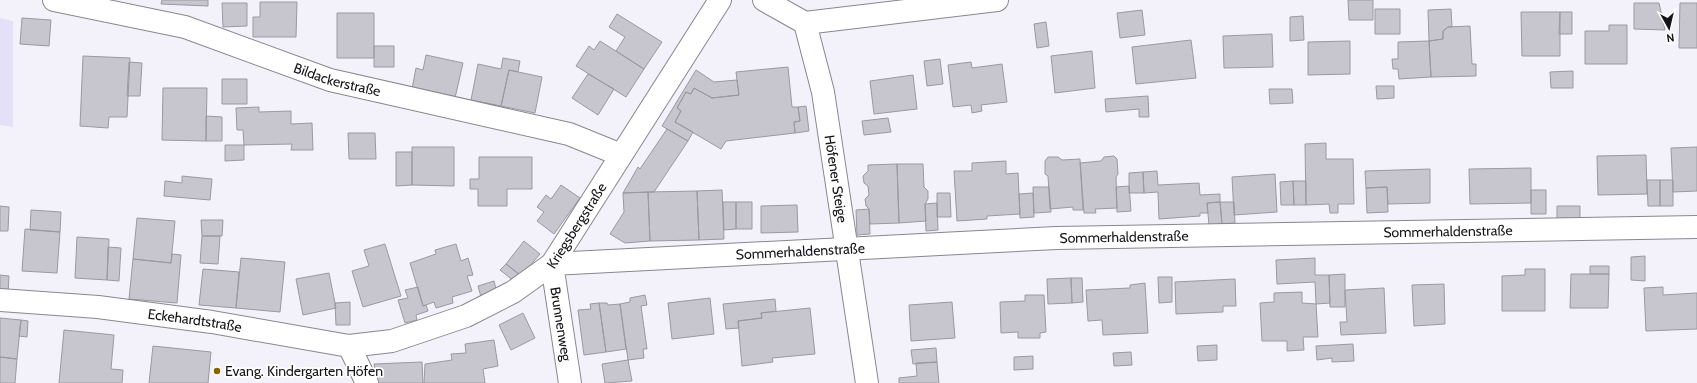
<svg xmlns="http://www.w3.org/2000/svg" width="1697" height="383" viewBox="0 0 1697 383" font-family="Cabin,sans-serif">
	<rect width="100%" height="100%" fill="#f3f2fa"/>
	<path fill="#e4e0f8" d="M0,18l13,3v106l-13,-2z"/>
	<path fill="#c7c6ce" stroke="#9a99a1" d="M162,0h46v6l-47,-2z
		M1348,0h25v20h-24z
		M260,2h37l-1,35h-43v-20h7z
		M222,3h25v23l-24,1z
		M1634,3h25l6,27 -31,-1z
		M1680,3h17v45h-18z
		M1375,9h25v25h-25z
		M1451,9l1,18h-4l-5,4v8l-14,2 -1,-31z
		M1142,10l3,25 -25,3 -3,-25z
		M1521,12h39v44h-38z
		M1560,12h12v22h-13z
		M337,13h37v45h-37z
		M617,14l45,28 -18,27 -28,-18 9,-14 -16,-10z
		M1303,16l1,24 -14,1v-24z
		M22,18l29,2 -2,26 -29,-2z
		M1046,22l3,24 -12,2 -3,-24z
		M1609,25h18v39h-42v-33h24z
		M1470,26l2,38h4v12l-45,1 -2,-36 14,-2v-8l5,-4z
		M1272,34l1,33 -49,1 -1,-32z
		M1191,40l5,38 -60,6 -4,-37z
		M600,41l44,28 -18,28 -50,-31 13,-20 5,4z
		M1350,41v33l-42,1v-33z
		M1429,41l2,36 -32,2 -1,-10h-5l-1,-10h6v-17z
		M374,46h20v21h-20z
		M1092,51l3,37 -40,5 -4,-37z
		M426,55l37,8 -8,35 -43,-9 4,-21 7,2z
		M83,56l47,2 -3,59h-18l-1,11 -28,-2z
		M503,58l17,3 -2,11 -9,-2 -8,36 -30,-6 7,-36 23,5z
		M940,59l3,25 -16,2 -3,-25z
		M129,62l13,1 -2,33h-13z
		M971,62l1,6 30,-4 5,38 -26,3 1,6 -10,2 -1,-8 -18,2 -5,-42z
		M788,67l4,40h6l2,14 -6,1 1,11 -69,8 -5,8 -46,-27 6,-11 -4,-3 9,-16 5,2 3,-6 18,10 27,-3 -3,-23z
		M509,70l33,7 -7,36 -34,-7z
		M696,70l18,12 23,-2 2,15 -27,3 -18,-10 -3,6 -5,-2 -9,16 4,3 -6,11 18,10 -5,9 -26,-15z
		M1573,71v17h-22l-1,-16z
		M588,74l26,15 -16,26 -26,-17z
		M913,75l4,34 -43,5 -4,-33z
		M222,79h25v25h-25z
		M1376,86h18v12l-17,1z
		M163,88h44l-1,53 -44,-1z
		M1269,89h23l1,14 -23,1z
		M1148,96l1,21h-10v-8l-33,3 -1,-13z
		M806,106l3,25 -14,2 -1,-11 6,-1 -2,-14z
		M259,107v5l32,-1v13l21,-1 1,27h-22l1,-6 -48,1 -1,-15h-6l-1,-22z
		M206,116l16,1v24h-16z
		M888,118l3,14 -27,3 -2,-14z
		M667,129l21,12 -34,51 -31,1 15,-26 2,2z
		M348,133h27l1,26h-27z
		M1326,143v16h27l1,45h-16v9h-8l-1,-9 -23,1 -1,-61z
		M225,145h19v15l-19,1z
		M412,147h42v39l-42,-1z
		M1697,147v44l-24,1 -2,-44z
		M396,152h16v33l-16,1z
		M1646,155l1,39 -49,1 -1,-39z
		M1114,156l3,3 1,15 -2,3 1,31 -22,1 1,4h-12l-4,-50 21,-2 3,-4z
		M479,157h53v32h-25v17h-29v-17h-8v-10h9z
		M1048,157h10l4,3 18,-1 3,51h-10v-3l-23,2 -2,-33 -3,-2v-13z
		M1006,161v13l12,-1 2,41 -33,2v3l-30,2 -3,-50h18v-8z
		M897,164h26l1,23 4,4v8l-3,5 1,17 -27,2z
		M897,164l2,59 -29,1 -1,-15 -3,-3 -1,-7 4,-4 -1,-9 -4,-3 -1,-7 5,-5v-6z
		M1531,168v35l-61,1 -1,-35z
		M1430,169v34l-42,1 -1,-17 -21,1 -1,-17z
		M1157,171l1,14 41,-2 1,12 20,-1v8l-13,1 1,10h-8v3l-41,3 -1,-27 -14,1 -1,-21z
		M1143,172l1,21h-15v-20z
		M1275,174l2,38 -43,3 -2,-38z
		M182,176l30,3 -2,21 -46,-4 1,-15 17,2z
		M1647,180h13v26h-12z
		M1660,180h13v26h-13z
		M1293,181h13v24h-12z
		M1293,181l1,24h-13l-1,-23z
		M561,185l19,13 -26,36 -17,-13 7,-9 -7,-5 9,-12 5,4z
		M1129,186l2,25 -14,1 -1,-25z
		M1033,187h16l2,25 -17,1z
		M1387,187l1,25 -21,1 -1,-25z
		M722,190l2,49 -25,1 -2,-49z
		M1531,190h15v24h-15z
		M697,191l2,49 -49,1 -2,-49z
		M648,192l2,49 -25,2 -15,-9 14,-22 -1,-19z
		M937,193h13l1,24h-14z
		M1033,193l1,24 -14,1 -1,-24z
		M723,202h13v27l-12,1z
		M736,202h16v27h-16z
		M1220,202h14l1,21 -13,1z
		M1220,202l2,22 -13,1 -2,-22z
		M937,203l1,27 -12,1 -1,-27z
		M797,205l1,27 -37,1v-27z
		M0,206l9,1 -1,24h-8z
		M1557,206h23v14h-23z
		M869,209l1,25 -13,1 -1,-25z
		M31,210l30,2 -1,20 -30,-2z
		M137,218l38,3 -4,42 -38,-4z
		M201,220h22l-1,16h-20z
		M25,229l35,3 -3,41 -35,-2z
		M202,236h18l-2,28 -18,-1z
		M77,237l32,2 -2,41 -32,-2z
		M524,241l16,13 -19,22 -15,-12z
		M385,244l16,52 -38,11 -11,-36 17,-5 -5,-16z
		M456,244l5,17 7,-3 5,17 -6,1 5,15 -20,6 1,6 -17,5 -2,-6 -11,4 -13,-43 26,-9 -1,-4z
		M108,247l13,1 -2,33 -12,-1z
		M172,254l9,1 -4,48 -48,-4 4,-40 38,4z
		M1645,256v25l-14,-1v-23z
		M241,258l44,4 -5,50 -44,-4z
		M1315,258v17h14l1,28 -14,1 -1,-22 -38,2 -1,-24z
		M506,264l13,10 -5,7 -14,-11z
		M1590,266h19v8h-19z
		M203,269l36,3 -3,36 -37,-3z
		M1525,269h20v42h-43v-35l23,-1z
		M329,273l7,35 -33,7 -7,-36z
		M1345,274v33h-15l-1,-32z
		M1571,274h38l-1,34h-38z
		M0,275l9,1 -1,18 -8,-1z
		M1158,277h14v25l-13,1z
		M1071,278l1,25 -24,1 -1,-25z
		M1071,278h11l1,24 -11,1z
		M1235,279l1,27h-13v6l-47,2 -1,-32z
		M494,281l3,12 -16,4 -3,-11z
		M1145,283l3,50 -45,2 -1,-15 -14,1 -2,-31 44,-2v-3z
		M1444,284l1,40 -31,2 -2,-41z
		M418,287l5,19 3,-1 2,6 -12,4 1,5 -12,3 -7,-23 10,-2 -3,-8z
		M1663,287v8l34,-2v36l-51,2 -2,-43z
		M1384,288l2,45 -45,2 -1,-13h7l-2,-32z
		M1302,292v11l14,1 2,33h-15l1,13 -17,1v-10h-25l-2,-38 14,-1v-9z
		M645,295l2,10 -6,1 6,43h-4l1,9 -16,2 -8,-56 10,-2v-4z
		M1025,295h19l2,37 -6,1v5h-22v-6l-17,1 -1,-31 25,-1z
		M710,298l4,36 -42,5 -4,-36z
		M775,299l1,12 -15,2 1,5 -24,3 1,7 -13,1 -3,-25z
		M350,302v23h-14l-1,-22z
		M952,302l3,36 -44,3 -2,-36z
		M599,303h8l1,2 12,-1 6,45 -20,3z
		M599,303l7,49 -22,3 -6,-45 13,-1 -1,-5z
		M810,308l5,46 -43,4 1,4 -31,4 -4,-45 24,-3 -1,-5z
		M523,313l12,25 -24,12 -12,-25z
		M0,318l21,2 -4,39 -17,-2z
		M21,320l7,1 -1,16 -8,-1z
		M64,330l50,5 -3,34 12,1 -1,13h-63z
		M494,340l4,26 -15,3 2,14h-61l1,-19 27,-4 -1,-6 15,-1 -1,-9z
		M1353,344l1,17 -22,1v-4l-15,2 -1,-14z
		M1217,345v15l-19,1 -1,-15z
		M153,346l58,6 -3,31h-59z
		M936,348l1,14 -24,2 -2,-14z
		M1131,352l1,13 -18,1 -1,-13z
		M1033,356v13l-19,1v-13z
		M0,357l17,2 -2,24h-15z
		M628,360l4,21 -27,2 -3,-19z
		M422,362l1,21h-45l-4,-19z
		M937,362l2,21h-40v-5l18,-2 -1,-13z"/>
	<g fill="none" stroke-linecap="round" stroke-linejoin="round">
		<g stroke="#88878f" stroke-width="24">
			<g id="minor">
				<path id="s1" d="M54,0l131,27 145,53 239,54 52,21"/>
				<path d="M764,0l41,23 192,-23"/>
				<path id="s2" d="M805,23l18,69 44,291"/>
				<path id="s3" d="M0,300l98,7 114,15 137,24 43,-5 74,-25 47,-24 39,-28 168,-264"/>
				<path d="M349,346l18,37"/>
				<path id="s4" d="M570,383l-18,-119 504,-26 641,-11"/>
			</g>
		</g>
		<use href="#minor" stroke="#fff" stroke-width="22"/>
	</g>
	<circle fill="#896402" stroke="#fff" stroke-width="1.5" cx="217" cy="371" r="4"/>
	<g text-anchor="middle" stroke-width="3.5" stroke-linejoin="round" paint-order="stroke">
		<g font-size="14" fill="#141316" stroke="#fff">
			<text dy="5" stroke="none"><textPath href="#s1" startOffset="295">Bildackerstraße</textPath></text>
			<text dy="5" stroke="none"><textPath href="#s2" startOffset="159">Höfener Steige</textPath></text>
			<text dy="5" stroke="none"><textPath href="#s3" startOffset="620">Kriegsbergstraße</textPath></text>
			<text dy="5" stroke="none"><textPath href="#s4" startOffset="1017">Sommerhaldenstraße</textPath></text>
			<text dy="5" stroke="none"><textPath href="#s4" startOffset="693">Sommerhaldenstraße</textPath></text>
			<text dy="5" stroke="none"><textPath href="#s4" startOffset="369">Sommerhaldenstraße</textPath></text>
			<text dy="5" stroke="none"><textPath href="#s3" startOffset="196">Eckehardtstraße</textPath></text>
			<text transform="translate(561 324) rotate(81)" y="5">Brunnenweg</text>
		</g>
		<g font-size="14" fill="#141316" stroke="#fff" text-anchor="start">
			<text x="225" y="376">Evang. Kindergarten Höfen</text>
		</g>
	</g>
	<g transform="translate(1669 28) rotate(172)" stroke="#ffffff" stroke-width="3" paint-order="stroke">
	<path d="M0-3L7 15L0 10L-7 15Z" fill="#141316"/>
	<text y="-6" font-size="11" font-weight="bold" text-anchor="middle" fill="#141316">N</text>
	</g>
</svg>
